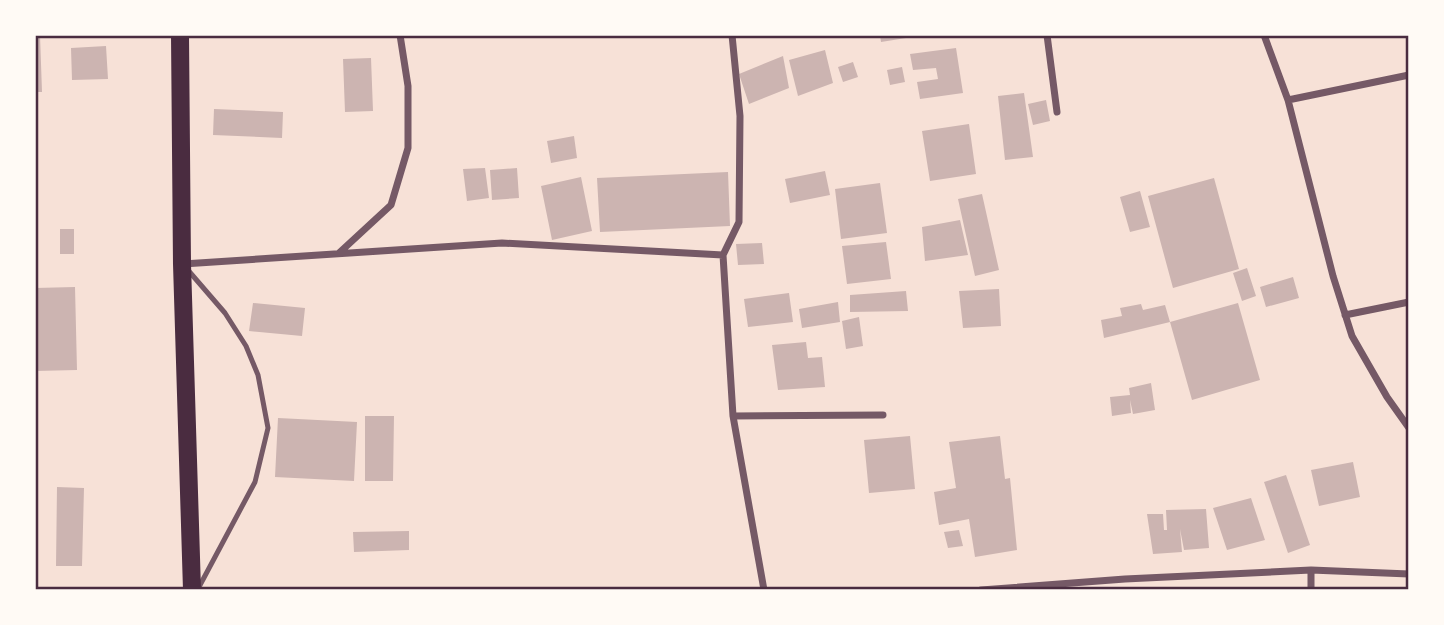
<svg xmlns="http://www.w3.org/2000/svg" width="1444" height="625" viewBox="0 0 1444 625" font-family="Roboto,sans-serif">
	<rect width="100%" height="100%" fill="#f7e1d7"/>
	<path fill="#ccb4b1" d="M35,35h5l2,57h-7z
		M880,35h26v3l-25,4z
		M106,46l2,33 -36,1 -1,-32z
		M956,48l7,45 -43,6 -3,-17 21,-3 -2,-11 -23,2 -3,-16z
		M825,50l8,33 -35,13 -9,-36z
		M783,56l6,32 -40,16 -10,-30z
		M371,58l2,53 -28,1 -2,-53z
		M853,62l5,15 -15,5 -5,-15z
		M902,67l3,15 -15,3 -3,-15z
		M1024,93l9,64 -28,3 -7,-64z
		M1046,100l4,21 -17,4 -5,-21z
		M214,109l69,3 -1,26 -69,-3z
		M969,124l7,50 -46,7 -8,-50z
		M574,136l3,22 -26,5 -4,-22z
		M485,168l4,30 -22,3 -4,-32z
		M517,168l2,30 -27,2 -2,-30z
		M825,171l5,24 -40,8 -5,-24z
		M728,172l2,54 -130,6 -3,-54z
		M581,177l11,54 -40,9 -11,-54z
		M1214,178l25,91 -66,19 -25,-92z
		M880,183l7,50 -46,6 -6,-50z
		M1140,191l10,36 -20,5 -10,-35z
		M982,194l17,76 -24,6 -17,-77z
		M960,220l8,35 -43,6 -3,-34z
		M60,229h14v25h-14z
		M886,242l5,37 -44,5 -5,-38z
		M762,243l2,21 -26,1 -2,-21z
		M1247,268l9,28 -14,5 -9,-28z
		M1293,277l6,21 -33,9 -6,-20z
		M75,287l2,83 -42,1v-83z
		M999,289l2,37 -38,2 -4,-37z
		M906,291l2,20 -58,1v-17z
		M789,293l4,29 -45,5 -4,-28z
		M838,302l2,20 -38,6 -3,-19z
		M253,303l52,5 -3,28 -53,-5z
		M1238,303l22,77 -68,20 -22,-78 -66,16 -3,-18 21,-4 -2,-8 21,-4 2,6 22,-5 5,17z
		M859,317l4,29 -17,3 -4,-28z
		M806,342l2,16 14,-1 3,30 -47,3 -6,-45z
		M1151,383l4,27 -22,4 -3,-14 1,13 -19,3 -2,-19 20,-2 -1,-7z
		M365,416h29l-1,65h-28z
		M278,418l79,4 -3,59 -79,-4z
		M910,436l5,53 -46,4 -5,-53z
		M1000,436l5,43 5,-1 7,72 -42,7 -6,-38 -30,6 -5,-33 22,-4 -7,-46z
		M1353,462l7,35 -41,9 -8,-36z
		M1286,475l24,70 -22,8 -24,-71z
		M57,487l27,1 -2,78h-26z
		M1251,498l14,42 -38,10 -14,-42z
		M1206,509l3,39 -25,2 -4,-21 2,23 -29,2 -6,-40h16l1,16h3l-1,-20z
		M959,530l4,16 -15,2 -4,-16z
		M409,531v19l-55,2 -1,-20z"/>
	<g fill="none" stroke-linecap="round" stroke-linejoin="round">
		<path stroke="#755966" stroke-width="5" d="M187,269l38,44 21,33 12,29 10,53 -13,54 -56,105"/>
		<path stroke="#755966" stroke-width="7" d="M732,35l8,81 -1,106 -16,33 10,161 31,174
			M1047,35l10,77
			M1264,35l24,65 45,176 19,60 35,61 22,31
			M1288,100l121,-25
			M339,253l52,-48 17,-57v-62l-8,-51
			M183,264l319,-21 221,12
			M1345,315l64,-13
			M733,416l150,-1
			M1311,570v20
			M981,590l144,-11 186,-9 98,4"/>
		<path stroke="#4a2c40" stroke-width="18" d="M180,35l2,229 10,326"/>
	</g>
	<rect width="1444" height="625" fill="none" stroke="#fffaf5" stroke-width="74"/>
	<rect x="37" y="37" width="1370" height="551" fill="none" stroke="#4a2c40" stroke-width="2.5"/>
</svg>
